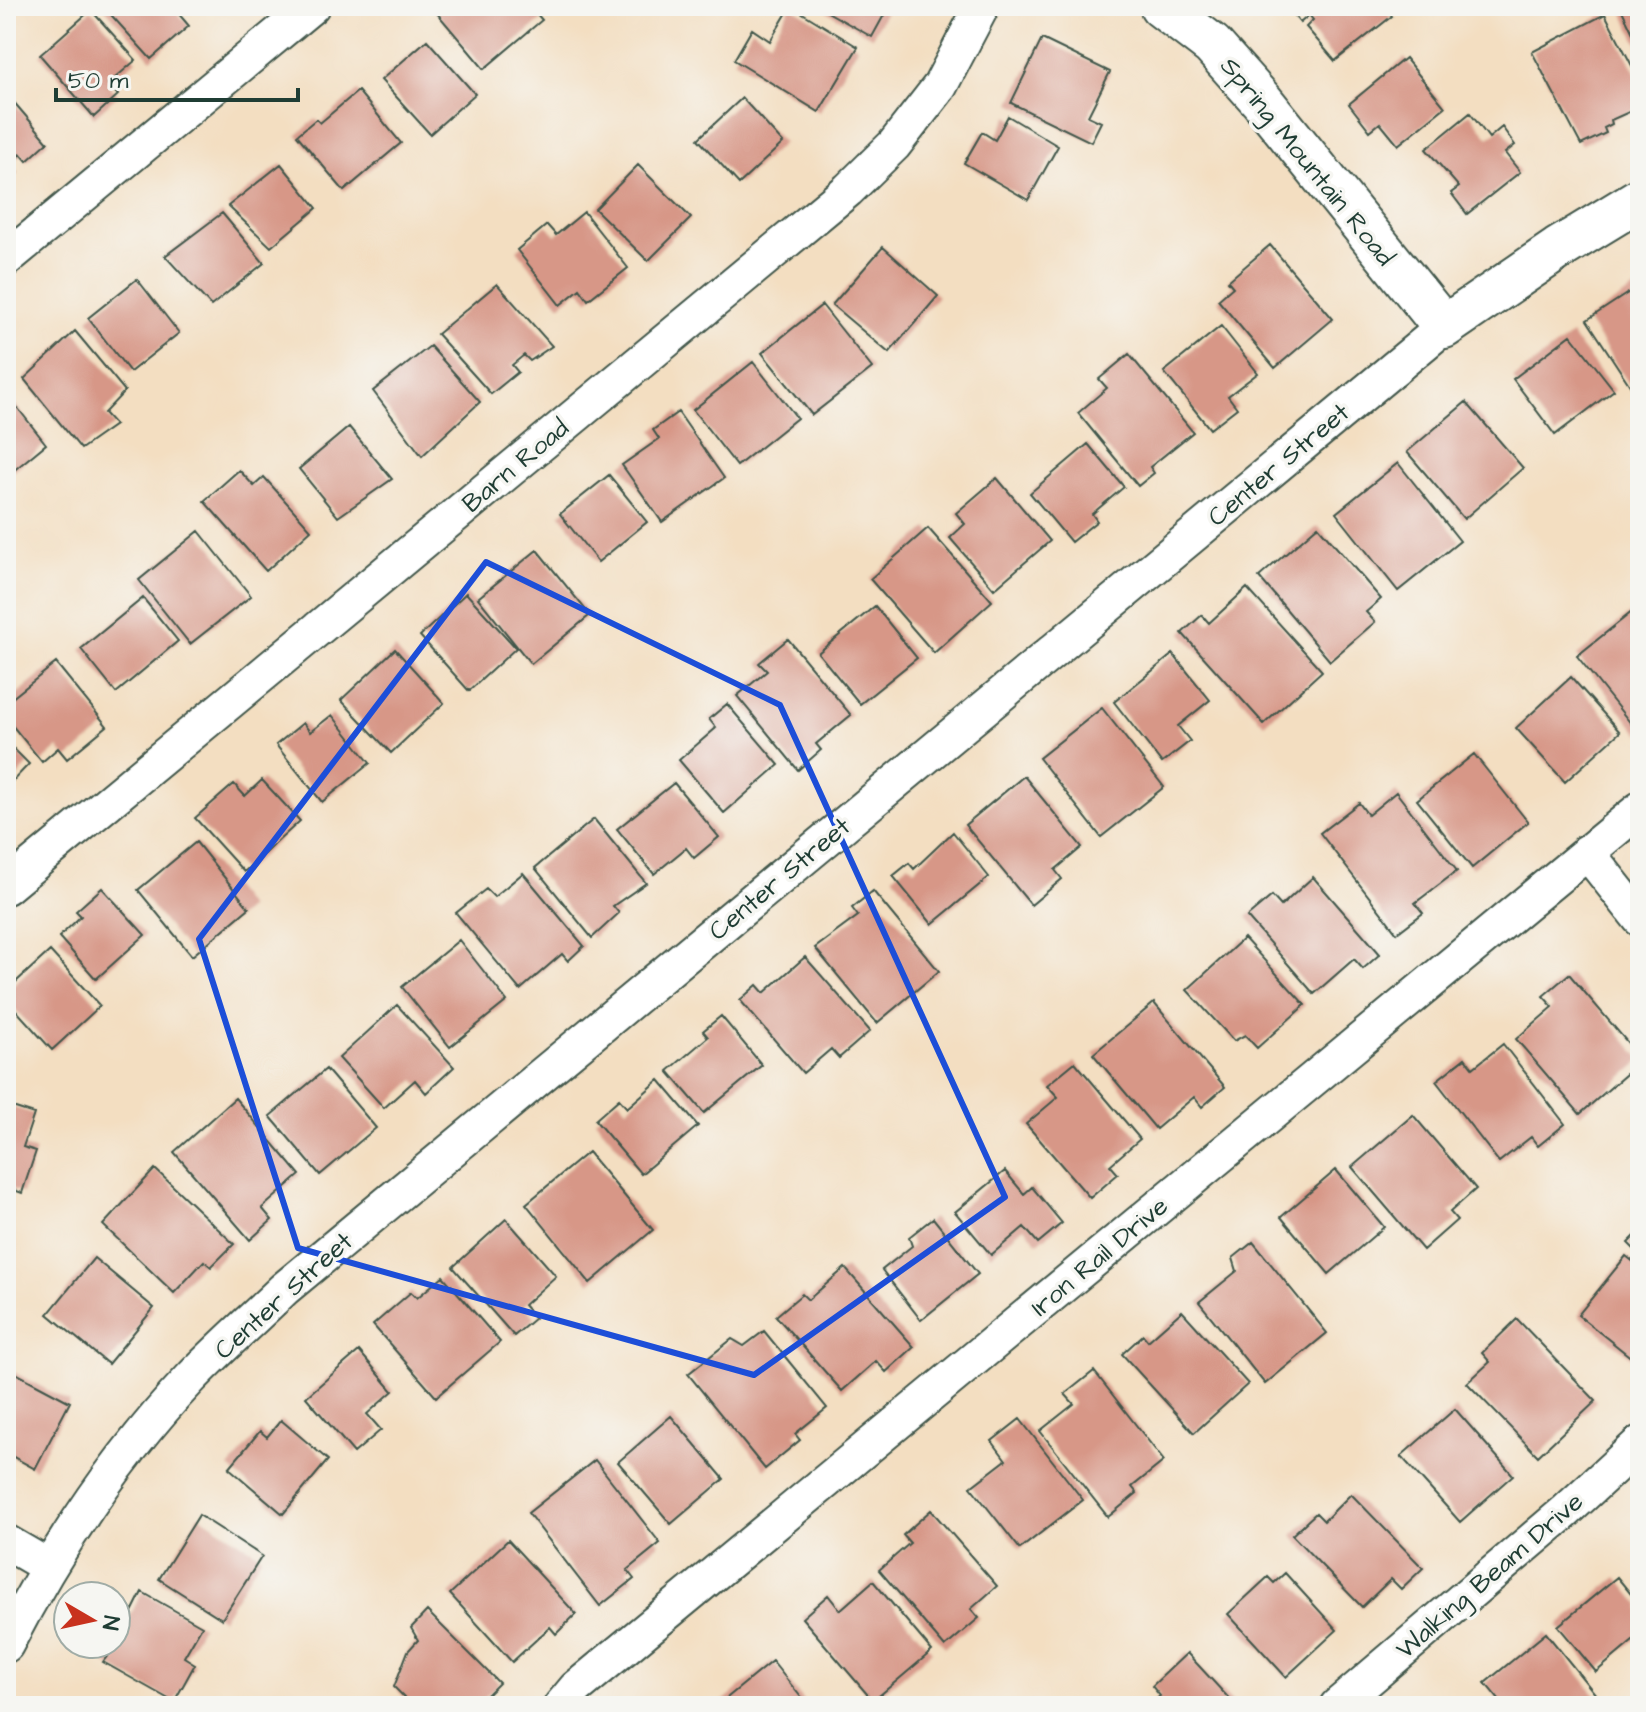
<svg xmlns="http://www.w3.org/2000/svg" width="1646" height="1712" viewBox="0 0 1646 1712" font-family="'Architects Daughter',sans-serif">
	<rect width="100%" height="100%" fill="#f6f6f2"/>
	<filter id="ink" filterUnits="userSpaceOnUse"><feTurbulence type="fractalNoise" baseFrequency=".0125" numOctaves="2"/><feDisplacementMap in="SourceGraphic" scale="16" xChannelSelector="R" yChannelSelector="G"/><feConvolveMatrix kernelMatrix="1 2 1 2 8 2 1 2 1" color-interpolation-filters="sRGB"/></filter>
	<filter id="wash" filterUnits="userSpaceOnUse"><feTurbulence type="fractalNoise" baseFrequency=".006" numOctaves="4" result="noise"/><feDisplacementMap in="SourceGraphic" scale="32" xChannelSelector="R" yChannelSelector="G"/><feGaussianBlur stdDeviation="1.8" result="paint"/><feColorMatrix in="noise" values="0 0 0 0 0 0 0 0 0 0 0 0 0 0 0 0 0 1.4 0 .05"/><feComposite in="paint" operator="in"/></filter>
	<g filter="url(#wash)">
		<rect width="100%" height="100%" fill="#f3dec1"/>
		<g id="blocks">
			<path fill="#d79787" d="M103,6h83l-8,7 11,13 -38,33z
				M431,6h99l12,14 -58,49z
				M791,6l67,41 -39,65 -85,-52 18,-31 18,12z
				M817,6h72l-17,31z
				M1286,6h98l8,10 -57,45 -29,-34 7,-7 -4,-5 -9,8z
				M1620,6h20v42z
				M91,10l45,50 -28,24 10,11 -24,22 -54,-62z
				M1605,14l35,67v26l-29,13 1,4 -8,4 2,5 -25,12 -49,-93z
				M1042,39l68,33 -22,44 13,6 -10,20 -80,-39z
				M427,40l48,54 -45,40 -49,-54z
				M1405,58l40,49 -47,38 -18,-22 -10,8 -21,-27z
				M358,91l43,52 -57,48 -47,-56 19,-16 4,4z
				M6,93l42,49 -21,19 -6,-7 -11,10 8,9 -12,10z
				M742,98l41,45 -44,41 -41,-45z
				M1470,113l19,25 13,-11 13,18 -10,8 15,19 -53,42 -16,-21 8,-6 -33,-38z
				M1008,116l50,30 -30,54 -64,-37 18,-31 13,8z
				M281,164l36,44 -46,39 -43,-41z
				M638,165l53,53 -43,43 -53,-52z
				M584,212l44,56 -40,32 -8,-11 -20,16 -43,-55 30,-25 9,10z
				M222,213l42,50 -53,43 -46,-50z
				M1270,245l63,74 -58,49 -57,-68 15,-13 -5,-6z
				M883,247l55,49 -49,57 -57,-48z
				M137,279l42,54 -49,39 -42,-54z
				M497,284l55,62 -22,15 -6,-6 -12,10 6,7 -27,22 -54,-60z
				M1640,285v116l-53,-81z
				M822,305l50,63 -60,47 -50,-62z
				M1221,326l37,47 -30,23 9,12 -27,21 -46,-57z
				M75,331l50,60 -21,22 11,12 -34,24 -57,-70z
				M1571,335l43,55 -59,45 -42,-56z
				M430,346l50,56 -58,54 -49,-65z
				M1129,354l64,78 -43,35 4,6 -16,13 -60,-73 29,-25 -8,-9z
				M753,362l44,56 -60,48 -44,-56z
				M13,402l33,42 -40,33v-70z
				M1466,402l57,66 -59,51 -57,-67z
				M678,412l46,66 -62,44 -40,-57 37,-26 -6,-9z
				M349,427l43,52 -54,38 -39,-48z
				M1088,444l36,43 -32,27 5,7 -26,21 -41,-49z
				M1398,463l62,78 -62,50 -62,-78z
				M239,470l15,16 10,-9 47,53 -45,41 -62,-70z
				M609,475l38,47 -49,40 -38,-48z
				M997,478l53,63 -56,48 -44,-51 15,-14 -9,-11z
				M1318,526l63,73 -15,13 9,10 -45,39 -71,-84z
				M928,528l64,73 -58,52 -64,-74z
				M199,531l52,65 -61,48 -51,-64z
				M537,550l53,65 -59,49 -53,-66z
				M1247,588l75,83 -58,53 -82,-91 20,-18 7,8z
				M466,593l50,55 -47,43 -49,-55z
				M143,598l35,43 -62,52 -35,-44z
				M875,606l42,52 -57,46 -42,-51z
				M1638,607l2,3v125l-63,-79z
				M788,639l63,76 -35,29 5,6 -23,20 -61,-74 30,-25 -8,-8z
				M395,649l49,54 -53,50 -50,-53z
				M1173,654l37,46 -32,26 12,15 -28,22 -48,-61z
				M56,663l51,63 -40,33 -9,-11 -16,14 -36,-44v-15z
				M1571,677l49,55 -55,50 -49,-54z
				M727,704l52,61 -55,48 -45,-53 37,-32 -7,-9z
				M1102,708l62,79 -63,50 -62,-79z
				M332,715l38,48 -48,39 -46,-57 27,-22 7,9z
				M6,741l23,23 -23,24z
				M1474,754l54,68 -56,46 -55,-68z
				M1024,776l58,71 -27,23 7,9 -31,26 -66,-80z
				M262,780l38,41 -56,51 -49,-54 39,-34 11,12z
				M674,783l45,54 -25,21 -8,-10 -32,26 -37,-45z
				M1396,792l61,79 -42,32 8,10 -26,20 -77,-100 39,-30 9,12z
				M594,819l52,64 -33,23 6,7 -27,25 -57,-70z
				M953,832l36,45 -57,47 -39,-48 16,-13 5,6z
				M196,842l53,66 -57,48 -54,-66z
				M523,873l61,73 -16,15 -6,-7 -42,36 -64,-77 30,-24 8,8z
				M1313,877l67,77 -17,15 -9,-10 -40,35 -67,-77 25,-21 9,10z
				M102,888l43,47 -49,44 -37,-42 22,-21 -5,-5z
				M873,891l66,80 -62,52 -62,-75 43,-32 -6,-8z
				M1244,938l61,67 -48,43 -12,-13 -11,6 -47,-51z
				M459,940l48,61 -57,46 -48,-60z
				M50,951l50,55 -48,44 -46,-51v-8z
				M805,957l65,74 -31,27 -8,-9 -28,24 -63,-73 17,-15 7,8z
				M1569,974l71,83v5l-60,52 -64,-75 37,-32 -10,-11z
				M1154,1003l71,84 -23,20 -8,-10 -38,32 -63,-75z
				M397,1005l57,62 -28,26 -11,-13 -31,28 -45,-50z
				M721,1016l41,49 -58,48 -36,-42 40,-34 -5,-6z
				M1503,1044l62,80 -27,22 -7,-9 -32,25 -63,-81 29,-23 8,10z
				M1075,1062l65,77 -30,26 8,9 -28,24 -64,-74 32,-27 -11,-12z
				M326,1069l50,59 -56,47 -50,-59z
				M659,1080l39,46 -57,48 -46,-54 24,-21 8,9z
				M235,1098l65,77 -38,33 10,12 -22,20 -76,-88z
				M6,1105l28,9 -11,33 13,4 -14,42 -16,-6z
				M1413,1115l63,74 -26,23 7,8 -34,30 -71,-83z
				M588,1152l65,78 -63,53 -64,-79z
				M155,1169l79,75 -23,23 -7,-6 -30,32 -71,-68z
				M1336,1170l48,57 -55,47 -48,-57z
				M1005,1171l19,23 8,-7 30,36 -24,20 -14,-16 -33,28 -36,-43z
				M933,1218l45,56 -57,46 -39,-50 30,-24 -3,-9z
				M506,1219l50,57 -32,29 11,13 -21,18 -61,-69z
				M1640,1231v24l-12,-12z
				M1253,1242l74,91 -62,51 -66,-82 38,-31 -4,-13z
				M1626,1256l14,11 -2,96 -60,-48z
				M94,1258l60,50 -46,56 -60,-50z
				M845,1268l69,79 -28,25 -10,-11 -34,30 -66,-75 26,-22 6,6z
				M443,1276l57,66 -64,55 -63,-72 38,-33 6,6z
				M1182,1311l66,73 -54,49 -72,-79 21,-19 5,6z
				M1517,1319l79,82 -58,55 -71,-73 23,-21 -8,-9z
				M764,1331l63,77 -32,26 5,6 -35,29 -77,-95 44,-35 12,7z
				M359,1351l34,40 -26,23 14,16 -27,23 -48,-56z
				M6,1368l64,34 -35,67 -29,-16z
				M1094,1371l70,90 -32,26 5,6 -29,24 -68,-86 34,-27 -9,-10z
				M1455,1409l58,66 -53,47 -59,-66z
				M671,1416l53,63 -53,45 -53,-62z
				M1020,1419l63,81 -63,49 -49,-62 35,-27 -14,-19z
				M281,1420l47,40 -45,54 -54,-46 31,-37 7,6z
				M595,1460l65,83 -33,27 7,9 -34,27 -72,-93z
				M1351,1494l72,74 -22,21 -10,-10 -29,28 -70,-72 24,-22 8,8z
				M931,1510l66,76 -26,23 8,9 -34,29 -66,-77 31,-27 -7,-8z
				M199,1515l63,41 -40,63 -63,-40z
				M508,1540l68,74 -20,20 -6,-7 -38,35 -62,-68z
				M1285,1573l52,57 -51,47 -58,-63 40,-37 6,6z
				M1617,1577l23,28v30l-44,37 -38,-46z
				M873,1581l59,70 -59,50 -71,-83 26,-23 12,15z
				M142,1592l60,34 -18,31 11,7 -21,38 -71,-40 13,-18z
				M427,1611l72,72 -23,23h-63l-19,-19 14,-36 10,-11 -7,-12z
				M1546,1633l59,73h-101l-19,-23z
				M1187,1653l49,53h-87l11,-10 -8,-10z
				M772,1661l36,45h-91z"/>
		</g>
	</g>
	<g filter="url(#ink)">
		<use href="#blocks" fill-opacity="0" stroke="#3f5549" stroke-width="2"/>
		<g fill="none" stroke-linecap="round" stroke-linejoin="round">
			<g stroke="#3f5549" stroke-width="38">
				<path id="minor" d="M6,259l306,-253
					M1587,852l53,67
					M6,887l842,-697 46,-45 46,-59 42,-80
					M6,1542l43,25
					M6,1645c49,-95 111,-189 185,-267 30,-31 62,-59 93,-89l1160,-962
					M561,1706l15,-18 1064,-879
					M1337,1706l228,-194 75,-69"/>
			</g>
			<g stroke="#3f5549" stroke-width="46">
				<path id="tertiary" d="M1161,6l51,39 50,56 182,226 114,-78 82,-50"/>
			</g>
			<use href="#minor" stroke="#fff" stroke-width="34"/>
			<use href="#tertiary" stroke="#fff" stroke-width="42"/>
		</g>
	</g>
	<path fill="none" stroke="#1d4ed8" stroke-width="6" stroke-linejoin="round" d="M486,562l294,143 225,492 -251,178 -456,-127 -99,-309z"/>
	<g text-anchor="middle" stroke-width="7" stroke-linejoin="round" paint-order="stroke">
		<g font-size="26" fill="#1f3d34" stroke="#f6f6f2">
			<text transform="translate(1308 161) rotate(51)" y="9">Spring Mountain Road</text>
			<text transform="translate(1278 464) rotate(-40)" y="9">Center Street</text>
			<text transform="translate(515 465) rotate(-40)" y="9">Barn Road</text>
			<text transform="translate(779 878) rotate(-40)" y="9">Center Street</text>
			<text transform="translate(1099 1256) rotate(-40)" y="9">Iron Rail Drive</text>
			<text transform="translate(283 1295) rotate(-42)" y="9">Center Street</text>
			<text transform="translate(1489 1575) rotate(-41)" y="9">Walking Beam Drive</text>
		</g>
	</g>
	<rect width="1646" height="1712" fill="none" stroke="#f6f6f2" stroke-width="32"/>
	<g transform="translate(92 1620) rotate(99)"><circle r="38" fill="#f6f6f2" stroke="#a0aca6" stroke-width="2"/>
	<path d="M0-6L14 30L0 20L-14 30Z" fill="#c8321e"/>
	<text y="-12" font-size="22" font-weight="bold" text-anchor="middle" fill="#1f3d34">N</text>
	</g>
	<path d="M56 88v12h242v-12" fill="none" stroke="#1f3d34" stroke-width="4"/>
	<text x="68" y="88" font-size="24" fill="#1f3d34" stroke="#f6f6f2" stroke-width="6" paint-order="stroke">50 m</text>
</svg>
